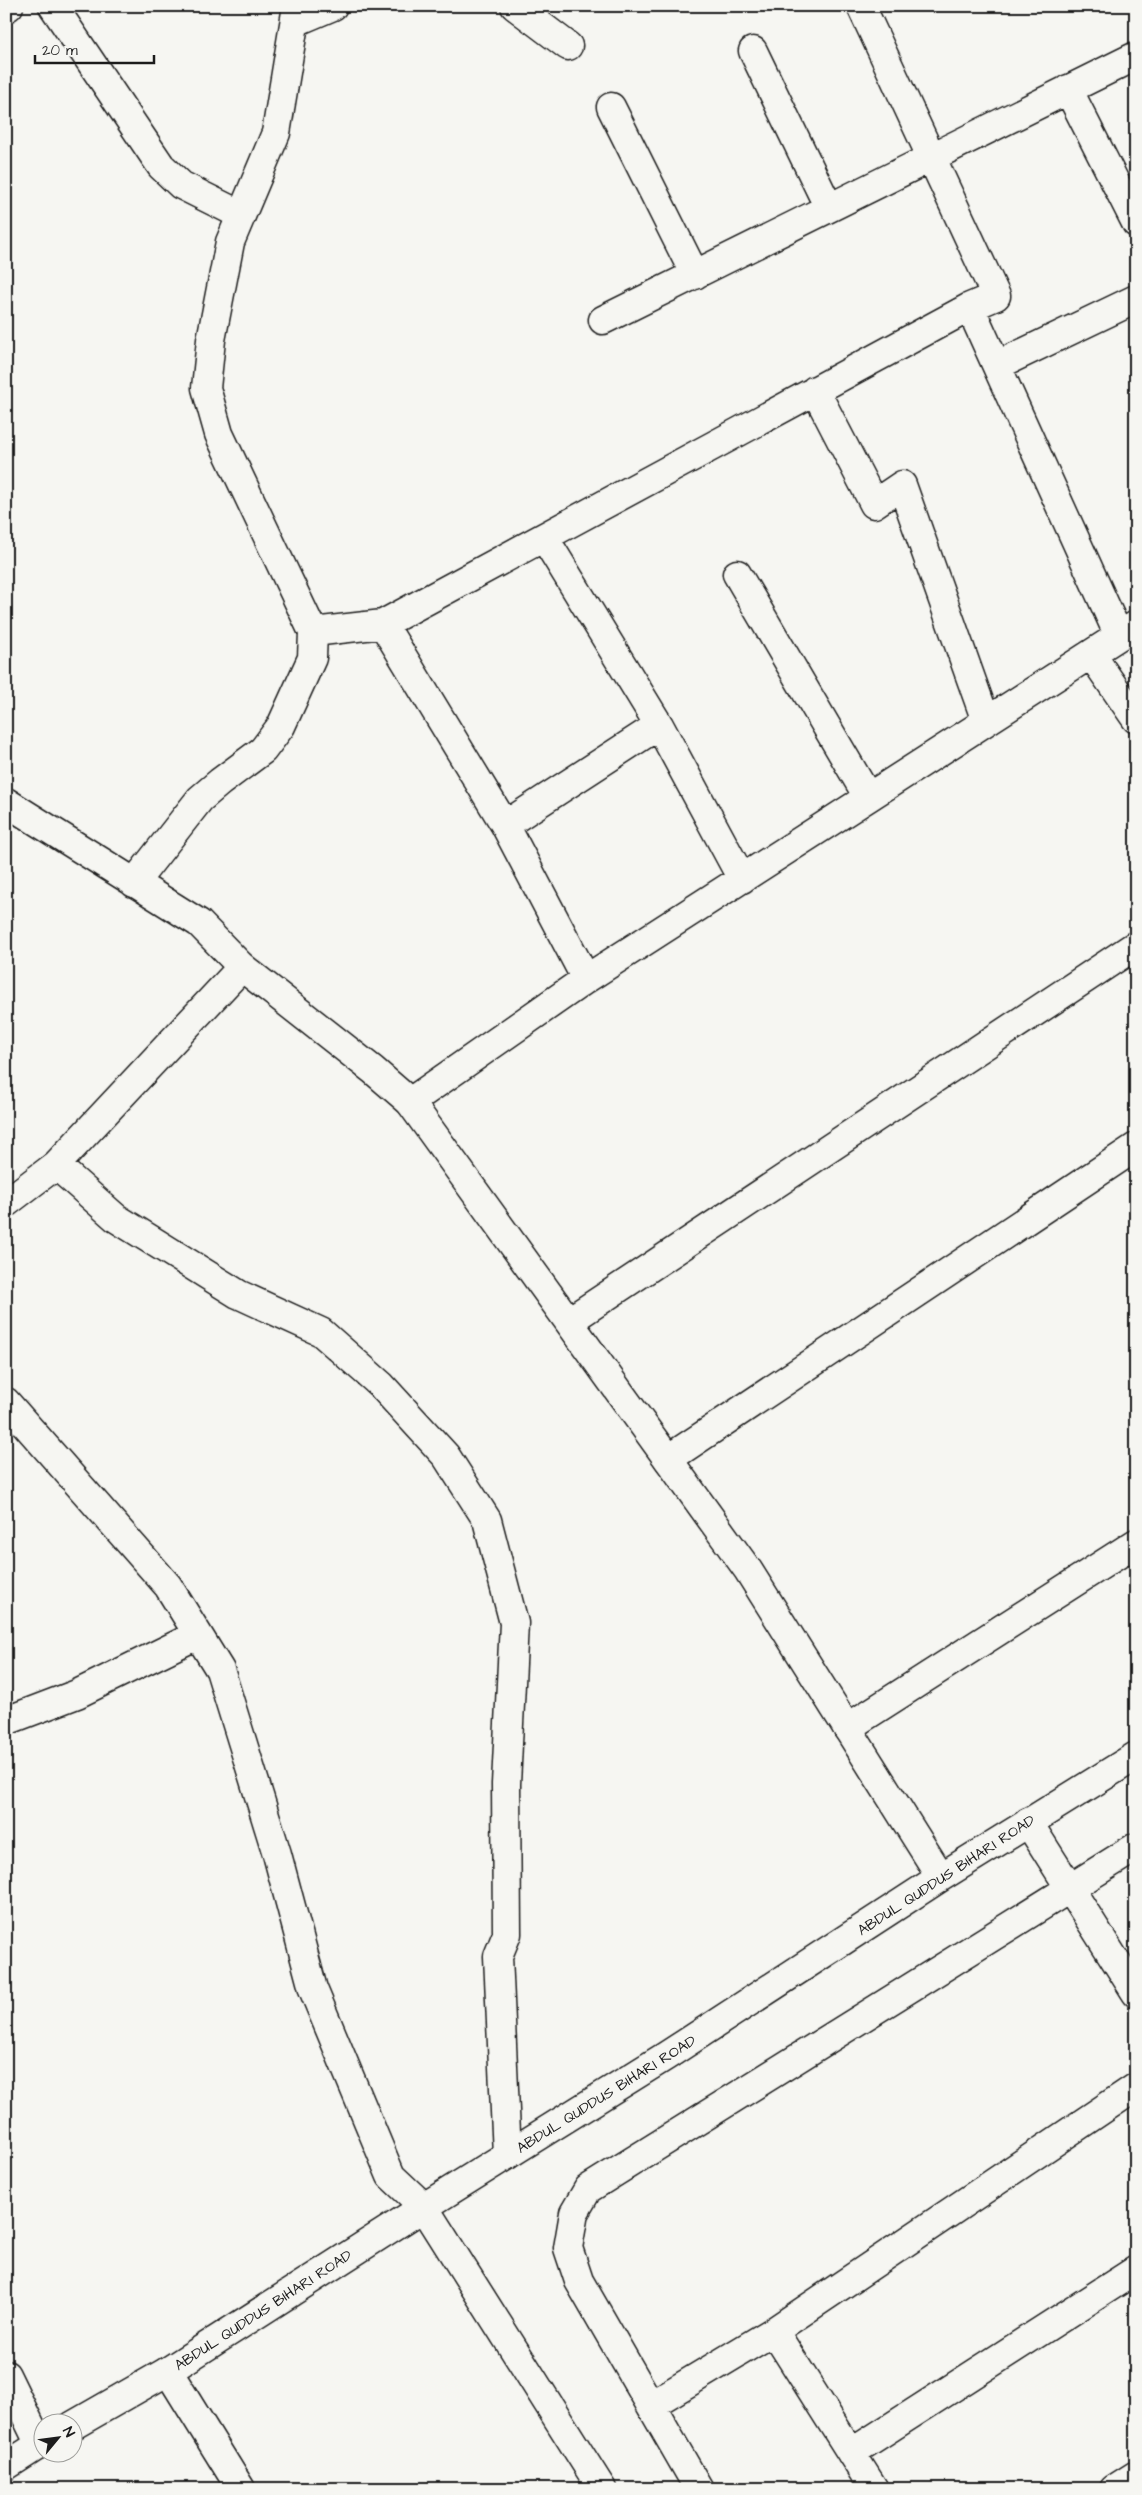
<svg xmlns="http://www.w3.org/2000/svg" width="1142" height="2495" viewBox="0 0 1142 2495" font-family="'Architects Daughter',sans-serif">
	<rect width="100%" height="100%" fill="#f6f6f2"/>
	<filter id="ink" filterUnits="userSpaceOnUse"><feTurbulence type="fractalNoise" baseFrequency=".02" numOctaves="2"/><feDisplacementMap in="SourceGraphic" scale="10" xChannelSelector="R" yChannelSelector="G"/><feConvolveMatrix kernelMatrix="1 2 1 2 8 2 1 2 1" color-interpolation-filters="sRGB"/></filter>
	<g filter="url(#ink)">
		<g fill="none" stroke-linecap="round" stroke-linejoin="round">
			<g stroke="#1c1c1c" stroke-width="31">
				<path id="street" d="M53,6l108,160 20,19 60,30
					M515,6l53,40
					M861,6l135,290 -26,11
					M6,8l3,-2
					M295,22l38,-16
					M753,51l76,157
					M1068,89l68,134
					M611,107l84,168
					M603,320l533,-264
					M998,365l138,-66
					M815,390l59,114 28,-19 84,236
					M544,537l115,188 83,154
					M737,574l131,223
					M383,624l122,201 81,154
					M313,632l70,-8 587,-317 149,329
					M1091,654l45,65
					M505,825l154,-100
					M410,1102l176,-123 550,-354
					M56,1165l60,53 122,76 83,38 60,53 65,71 41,64 27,103 -8,161 1,150 -9,22 9,199
					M6,1203l50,-38 186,-198
					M569,1321l567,-376
					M6,1402l162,184 52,84 57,184 36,135 78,187 33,31
					M668,1459l468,-312
					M6,1721l71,-27 120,-59
					M847,1728l289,-185
					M1028,1822l108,171
					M774,2331l100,158
					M168,2371l73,118
					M6,2375l34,70
					M651,2405l123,-74 362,-244
					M851,2453l285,-183
					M699,2489l-120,-208 -11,-33 6,-35 14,-24 548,-342
					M1114,2489l22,-14"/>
			</g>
			<g stroke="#1c1c1c" stroke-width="31">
				<path id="secondary" d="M6,802l193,121 43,44 131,103 37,32 338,468 193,307
					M134,883l66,-84 20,-17 43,-32 18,-24 31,-68 1,-26 -94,-198 -13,-46 5,-48 19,-98 46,-109 21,-127
					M424,2207l178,282
					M72,2426l96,-55 256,-164 242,-151 275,-179 195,-121
					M6,2466l36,-23"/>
			</g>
			<use href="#street" stroke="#f6f6f2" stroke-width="28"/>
			<use href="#secondary" stroke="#f6f6f2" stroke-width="28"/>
		</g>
	</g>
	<g text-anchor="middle" stroke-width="4.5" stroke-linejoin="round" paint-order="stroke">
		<g font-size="15" fill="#1c1c1c" stroke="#f6f6f2">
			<text transform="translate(946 1875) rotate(-33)" y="5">ABDUL QUDDUS BIHARI ROAD</text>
			<text transform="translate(606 2094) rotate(-32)" y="5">ABDUL QUDDUS BIHARI ROAD</text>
			<text transform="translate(263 2310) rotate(-33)" y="5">ABDUL QUDDUS BIHARI ROAD</text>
		</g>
	</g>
	<rect width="1142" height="2495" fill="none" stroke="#f6f6f2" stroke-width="25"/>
	<rect x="12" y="12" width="1117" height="2470" fill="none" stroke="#1c1c1c" stroke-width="2" filter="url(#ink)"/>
	<g transform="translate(58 2438) rotate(61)"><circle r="24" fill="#f6f6f2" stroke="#9f9f9c"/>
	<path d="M0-4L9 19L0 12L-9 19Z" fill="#1c1c1c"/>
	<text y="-8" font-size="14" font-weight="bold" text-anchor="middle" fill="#1c1c1c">N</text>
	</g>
	<path d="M35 55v8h119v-8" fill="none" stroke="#1c1c1c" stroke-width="2.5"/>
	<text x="42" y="55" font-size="15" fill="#1c1c1c" stroke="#f6f6f2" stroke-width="4" paint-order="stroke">20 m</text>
</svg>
